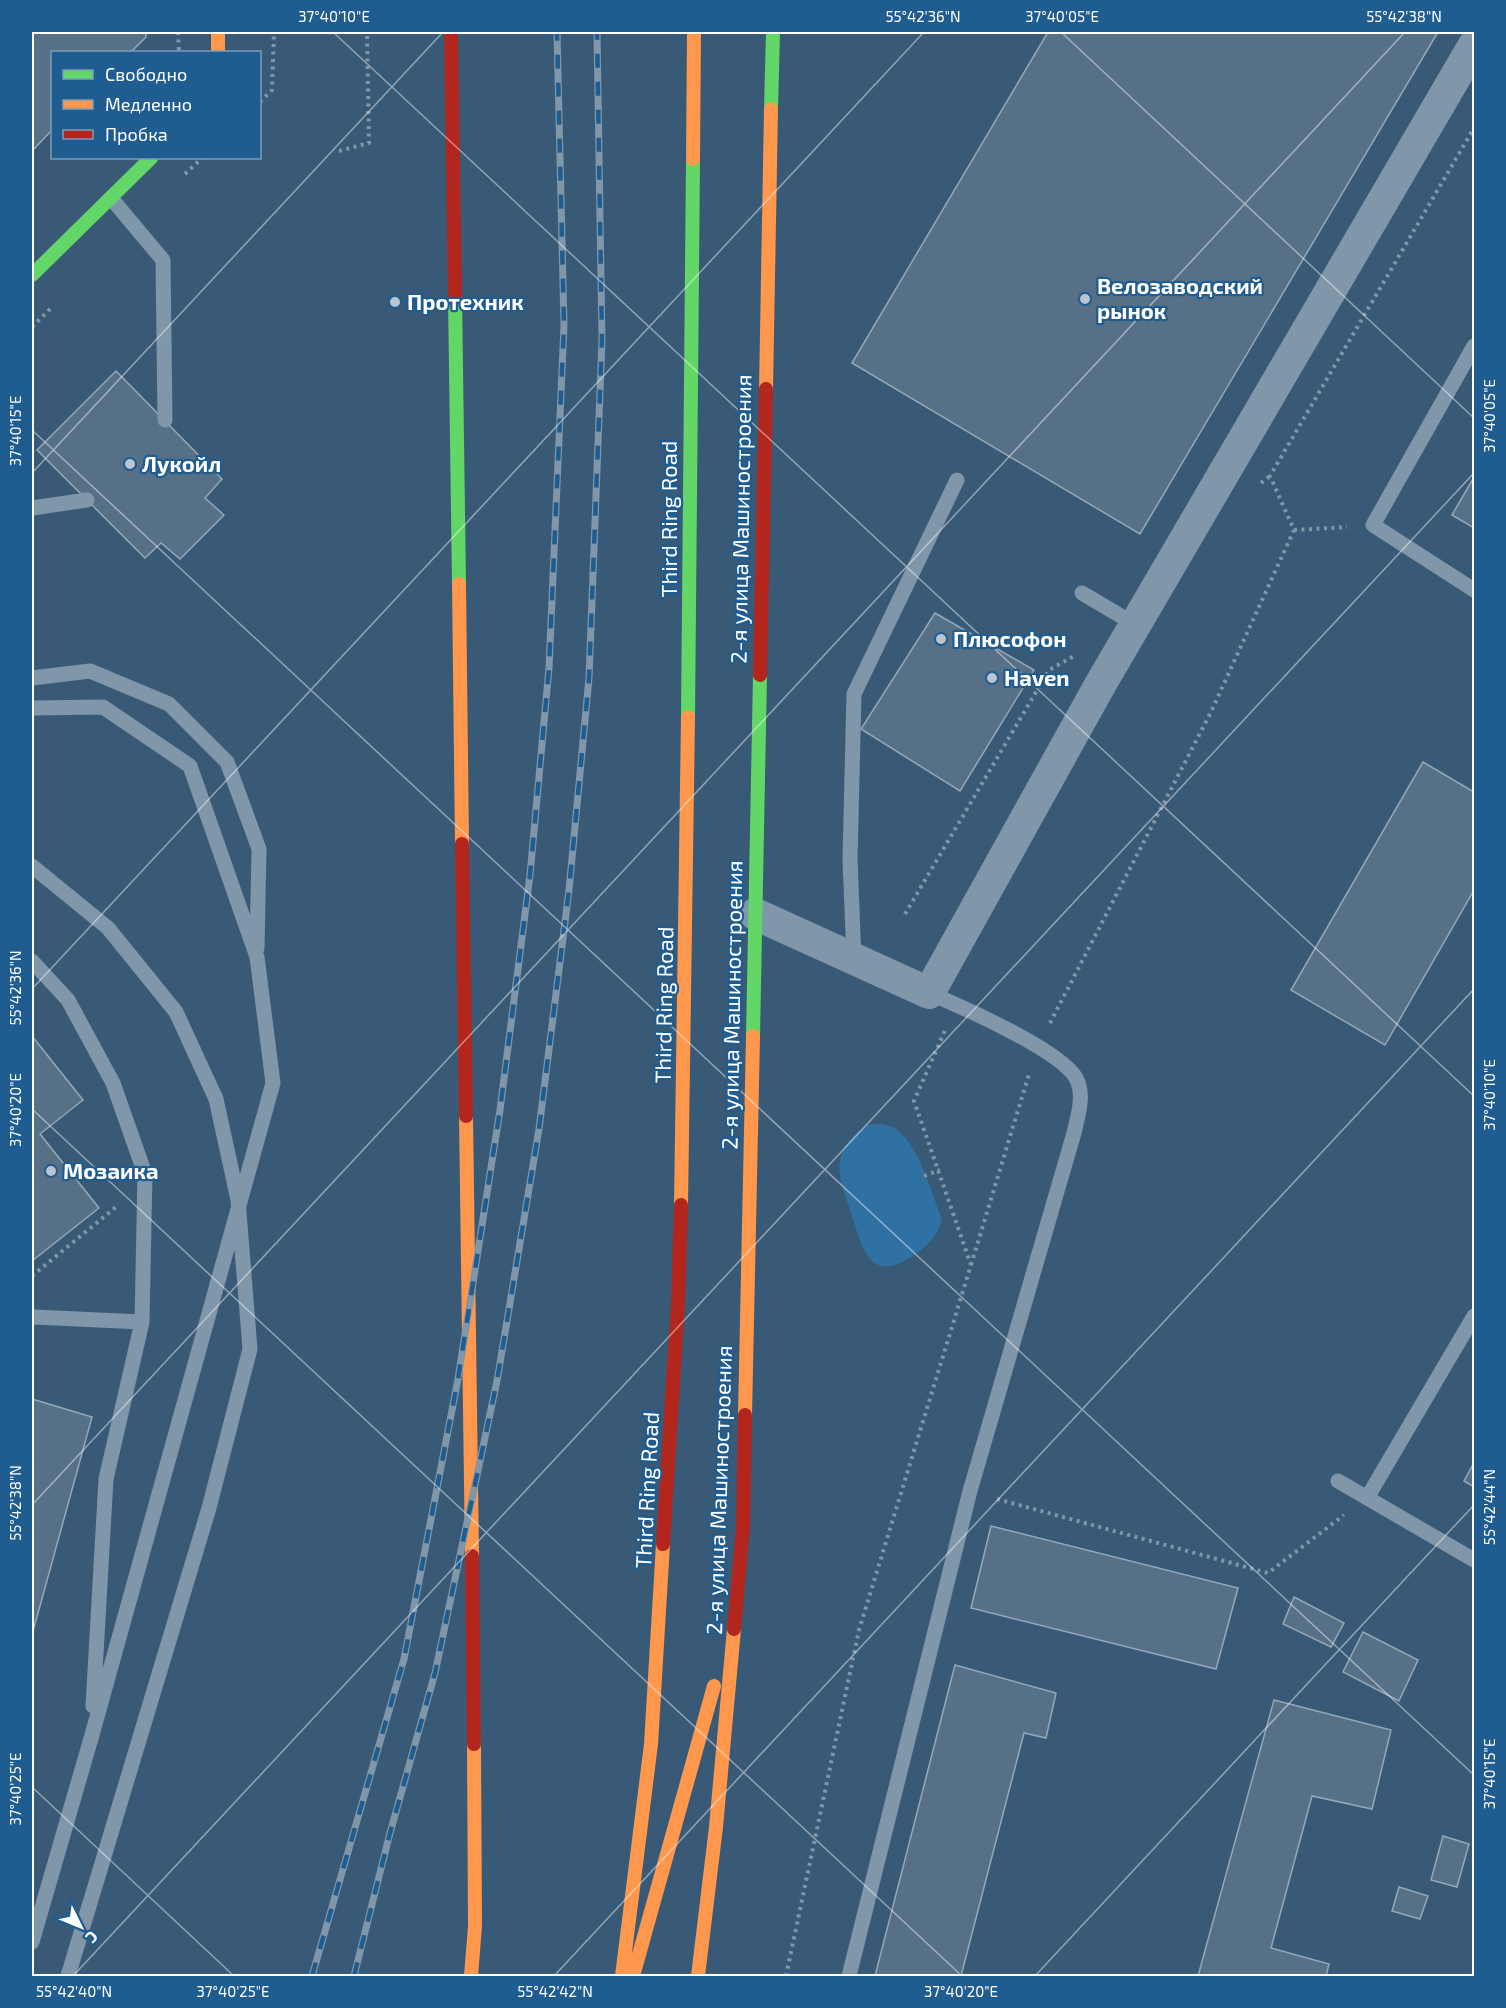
<svg xmlns="http://www.w3.org/2000/svg" width="1506" height="2008" viewBox="0 0 1506 2008" font-family="'Exo 2',sans-serif">
	<rect width="100%" height="100%" fill="#395a76"/>
	<path fill="#3071a4" d="M868,1125c5,0 13,-2 19,0 30,8 44,68 55,94 -5,18 -15,28 -31,38 -42,28 -49,-11 -60,-44 -5,-17 -14,-35 -11,-53 3,-16 15,-27 28,-35z"/>
	<path fill="#567187" stroke="#95a8b7" stroke-width="1.5" d="M33,32h113v5l-15,15h-79v78l-20,21z
		M1048,32h390l-298,502 -288,-171z
		M116,371l106,108 -17,19 19,17 -44,44 -19,-16 -16,15 -108,-108z
		M1474,477v51l-22,-13z
		M935,613l99,57 -74,121 -99,-62z
		M1423,762l51,30v98l-89,155 -94,-55z
		M32,1036l51,64 -43,34 59,74 -67,53z
		M32,1399l60,18 -60,218z
		M1474,1463v24l-10,-6z
		M991,1526l247,62 -22,81 -245,-61z
		M1294,1597l50,26 -13,24 -48,-23z
		M1363,1632l55,28 -19,41 -56,-29z
		M955,1665l101,28 -10,45 -22,-5 -63,243h-86z
		M1274,1700l117,30 -19,79 -60,-13 -41,152 58,16 -3,12h-128z
		M1443,1836l26,8 -12,43 -26,-7z
		M1399,1887l29,9 -8,23 -28,-8z"/>
	<g fill="none" stroke-linecap="round" stroke-linejoin="round">
		<path stroke="#8096a9" stroke-width="4" stroke-dasharray="3 4.5" stroke-linecap="butt" d="M178,32l1,20
			M260,102l12,-12 2,-58
			M339,151l30,-8 -2,-111
			M185,174l17,-16
			M32,327l20,-20
			M1261,483l9,-7
			M1294,530l53,-3
			M905,914l144,-244 25,-14
			M1050,1023l161,-311 83,-182 -24,-54 204,-348
			M924,1176l16,-6
			M971,1265l58,-191
			M32,1276l84,-69
			M997,1499l271,74 76,-58
			M786,1976l73,-346 112,-365 -57,-164 32,-73"/>
		<path stroke="#8096a9" stroke-width="15" d="M111,198l52,62 2,160
			M1474,346l-101,179 101,65
			M32,508l55,-8
			M1082,593l54,32
			M32,678l58,-7 79,33 58,58 32,87 -2,99
			M32,708l71,-1 87,59 67,191 16,126 -181,652 -60,207
			M32,866l76,62 68,84 40,87 22,101 12,149 -41,159 -141,468
			M854,959l-4,-100 4,-165 103,-214
			M32,961l36,39 45,83 32,91 -3,148 -36,157 -13,227
			M34,1317l108,5
			M1338,1481l136,79
			M1367,1498l107,-182
			M849,1976l121,-485 104,-358c4,-18 11,-38 2,-55 -16,-28 -114,-71 -147,-85"/>
		<path stroke="#8096a9" stroke-width="32" d="M755,914l174,79 171,-308 374,-640"/>
		<path stroke="#63d668" stroke-width="14" d="M771,109l2,-77
			M32,275l119,-117
			M455,296l4,288
			M688,717l5,-558
			M753,1036l7,-361"/>
		<path stroke="#ff974d" stroke-width="14" d="M218,32v20
			M693,159l1,-127
			M766,389l5,-280
			M459,584l3,260
			M466,1116l6,440
			M681,1205l7,-488
			M745,1415l8,-379
			M471,1976l4,-50 -1,-182
			M622,1976l29,-232 12,-200
			M633,1976l81,-290
			M698,1976l18,-149 18,-198"/>
		<path stroke="#b3261e" stroke-width="14" d="M451,32l4,264
			M760,675l6,-286
			M462,844l4,272
			M663,1544l15,-241 3,-98
			M472,1556l2,188
			M734,1629l9,-101 2,-113"/>
		<g stroke="#8096a9" stroke-width="7">
			<path id="rail" d="M312,1976l92,-317 54,-280 42,-269 30,-235 19,-207 15,-343 -7,-293
				M354,1976l36,-143 45,-160 62,-292 42,-252 30,-239 20,-212 13,-338 -5,-308"/>
		</g>
		<use href="#rail" stroke="#1f5c90" stroke-width="4.5" stroke-dasharray="14" stroke-linecap="butt"/>
	</g>
	<path fill="none" stroke="#fff" stroke-width="1.5" stroke-opacity="0.45" d="M333,32l1141,1064M1061,32l413,386M32,430l1442,1345M32,473l411,-441M32,989l892,-957M32,1109l930,867M32,1505l1373,-1473M32,1787l202,189M73,1976l1401,-1503M554,1976l920,-987M1035,1976l439,-471"/>
	<g fill="#bac5cf" stroke="#1f5c90" stroke-width="2">
		<circle cx="1085" cy="299" r="6"/>
		<circle cx="395" cy="302" r="6"/>
		<circle cx="130" cy="464" r="6"/>
		<circle cx="941" cy="639" r="6"/>
		<circle cx="992" cy="678" r="6"/>
		<circle cx="51" cy="1171" r="6"/>
	</g>
	<g text-anchor="middle" stroke-width="4.5" stroke-linejoin="round" paint-order="stroke">
		<g font-size="22" font-weight="bold" fill="#fff" stroke="#1f5c90" text-anchor="start">
			<text x="1097" y="294">Велозаводский<tspan x="1097" dy="25">рынок</tspan></text>
			<text x="407" y="310">Протехник</text>
			<text x="142" y="472">Лукойл</text>
			<text x="953" y="647">Плюсофон</text>
			<text x="1004" y="686">Haven</text>
			<text x="63" y="1179">Мозаика</text>
		</g>
		<g font-size="22" fill="#fff" stroke="#1f5c90">
			<text transform="translate(669 519) rotate(-90)" y="8">Third Ring Road</text>
			<text transform="translate(741 519) rotate(-89)" y="8">2-я улица Машиностроения</text>
			<text transform="translate(664 1005) rotate(-89)" y="8">Third Ring Road</text>
			<text transform="translate(732 1005) rotate(-89)" y="8">2-я улица Машиностроения</text>
			<text transform="translate(647 1490) rotate(-87)" y="8">Third Ring Road</text>
			<text transform="translate(719 1490) rotate(-88)" y="8">2-я улица Машиностроения</text>
		</g>
	</g>
	<rect width="1506" height="2008" fill="none" stroke="#1f5c90" stroke-width="66"/>
	<rect x="51" y="51" width="210" height="108" fill="#1f5c90" stroke="#799dbc" stroke-width="1.5"/>
	<rect x="63" y="70" width="30" height="9" fill="#63d668" stroke="#799dbc" stroke-width="1.5"/>
	<text x="105" y="81" font-size="18" fill="#ffffff">Свободно</text>
	<rect x="63" y="100" width="30" height="9" fill="#ff974d" stroke="#799dbc" stroke-width="1.5"/>
	<text x="105" y="111" font-size="18" fill="#ffffff">Медленно</text>
	<rect x="63" y="130" width="30" height="9" fill="#b3261e" stroke="#799dbc" stroke-width="1.5"/>
	<text x="105" y="141" font-size="18" fill="#ffffff">Пробка</text>
	<g transform="translate(81 1927) rotate(133)" stroke="#1f5c90" stroke-width="4.5" paint-order="stroke">
	<path d="M0-4.5L10 22L0 15L-10 22Z" fill="#ffffff"/>
	<text y="-9" font-size="16" font-weight="bold" text-anchor="middle" fill="#ffffff">С</text>
	</g>
	<rect x="33" y="33" width="1440" height="1942" fill="none" stroke="#fff" stroke-width="2"/>
	<g font-size="15" text-anchor="middle" fill="#fff">
		<text x="334" y="22">37°40'10"E</text>
		<text x="923" y="22">55°42'36"N</text>
		<text x="1062" y="22">37°40'05"E</text>
		<text x="1404" y="22">55°42'38"N</text>
		<text transform="translate(1490 416) rotate(-90)" y="5">37°40'05"E</text>
		<text transform="translate(16 431) rotate(-90)" y="5">37°40'15"E</text>
		<text transform="translate(16 988) rotate(-90)" y="5">55°42'36"N</text>
		<text transform="translate(1490 1095) rotate(-90)" y="5">37°40'10"E</text>
		<text transform="translate(16 1110) rotate(-90)" y="5">37°40'20"E</text>
		<text transform="translate(16 1503) rotate(-90)" y="5">55°42'38"N</text>
		<text transform="translate(1490 1507) rotate(-90)" y="5">55°42'44"N</text>
		<text transform="translate(1490 1774) rotate(-90)" y="5">37°40'15"E</text>
		<text transform="translate(16 1789) rotate(-90)" y="5">37°40'25"E</text>
		<text x="74" y="1997">55°42'40"N</text>
		<text x="233" y="1997">37°40'25"E</text>
		<text x="555" y="1997">55°42'42"N</text>
		<text x="961" y="1997">37°40'20"E</text>
	</g>
</svg>
